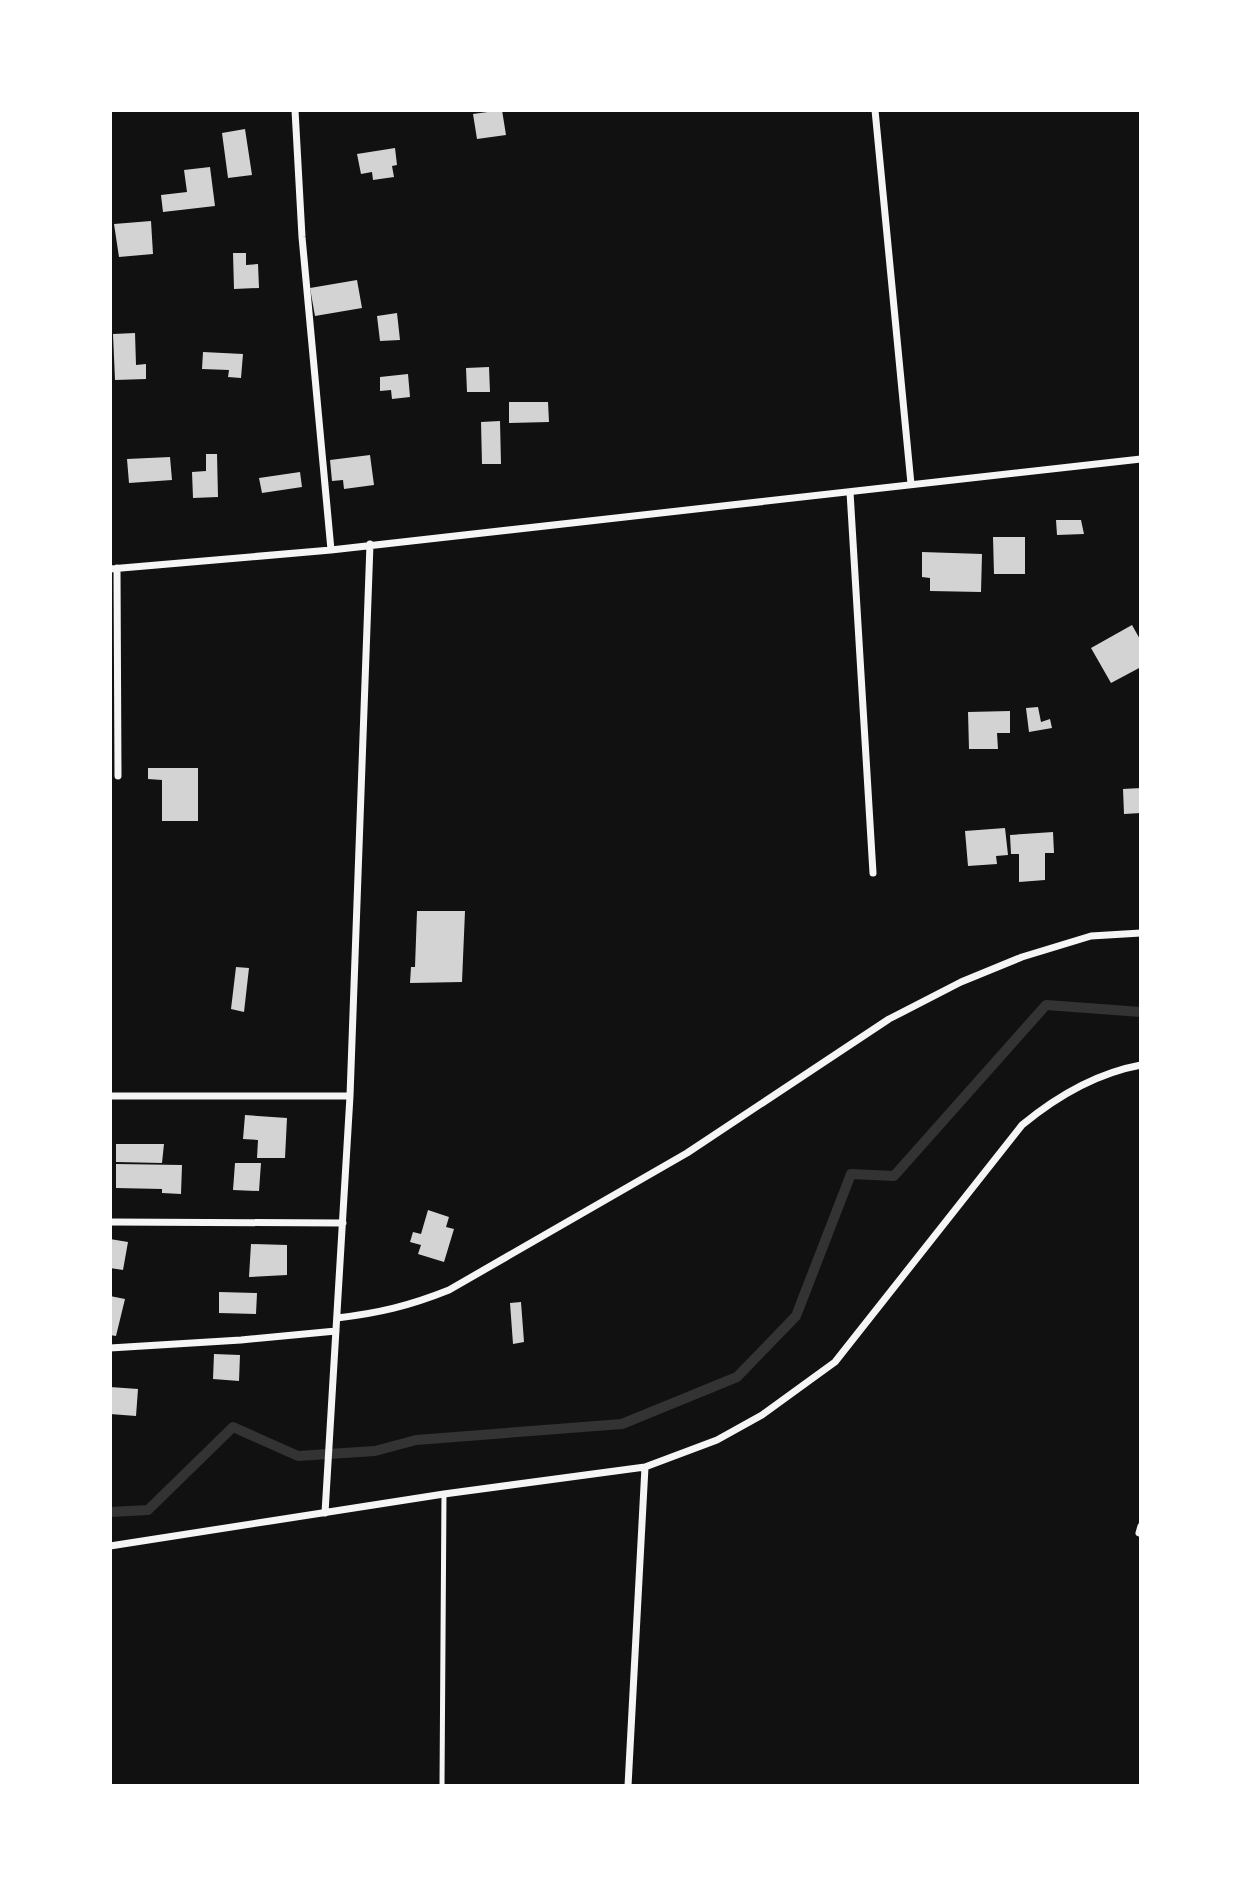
<svg xmlns="http://www.w3.org/2000/svg" width="1251" height="1896" viewBox="0 0 1251 1896" font-family="Raleway,sans-serif">
	<rect width="100%" height="100%" fill="#111"/>
	<g fill="none" stroke-linecap="round" stroke-linejoin="round">
		<path stroke="#333" stroke-width="10" d="M110,1512l38,-2 85,-83 65,29 77,-5 41,-11 206,-16 115,-47 59,-61 55,-142 43,2 152,-171 95,7"/>
	</g>
	<path fill="#d3d3d3" d="M502,110l4,25 -29,4 -4,-25z
		M245,129l7,46 -24,3 -6,-45z
		M395,148l2,17 -5,1 2,11 -21,3 -1,-8 -11,2 -4,-20z
		M210,167l5,39 -52,6 -2,-17 26,-3 -3,-22z
		M151,221l2,33 -34,3 -5,-33z
		M233,253h13v12l12,-1 1,24 -25,1z
		M357,280l5,28 -47,8 -5,-28z
		M397,313l3,27 -20,1 -3,-25z
		M135,333l1,32 10,-1v15l-31,1 -2,-46z
		M203,352l40,2 -2,24 -13,-1 1,-7 -27,-1z
		M489,367l1,25h-23l-1,-24z
		M408,374l2,23 -18,2 -1,-9 -11,1v-14z
		M509,402h39l1,20 -40,1z
		M500,421l1,43h-19l-1,-42z
		M206,454h11l1,43 -25,1 -1,-26 14,-1z
		M370,455l4,30 -30,4 -1,-9 -11,1 -2,-21z
		M170,457l2,23 -43,3 -2,-24z
		M300,472l2,15 -40,6 -3,-15z
		M1056,520h25l3,14 -27,1z
		M993,537h32v37h-31z
		M922,552l60,2 -1,38 -51,-1v-13l-8,-1z
		M1132,625l9,16v26l-30,16 -20,-35z
		M1038,707l3,15 9,-3 2,9 -23,4 -3,-24z
		M1010,711v22h-13l1,16h-29l-1,-37z
		M148,768h50v53h-36v-41l-14,-1z
		M1141,788v25l-17,1 -1,-25z
		M1005,828l3,27 -12,1 1,8 -29,2 -3,-35z
		M1053,832l1,21h-9v27l-26,2v-28h-8l-1,-19z
		M417,911h48l-3,71 -52,1 1,-16h4z
		M236,967l13,1 -5,44 -13,-3z
		M245,1115l42,3 -2,40h-28l1,-18 -15,-1z
		M116,1144h48l-2,19 -46,-1z
		M235,1163h26l-2,28 -26,-1z
		M116,1164l66,1 -1,29 -19,-1v-4l-46,-1z
		M428,1210l21,7 -3,10 8,2 -10,33 -26,-8 3,-9 -11,-3 3,-10 8,2z
		M110,1239l18,3 -5,28 -13,-2z
		M251,1244l36,1v30l-38,2z
		M219,1292l38,1 -1,21 -37,-1z
		M110,1296l15,3 -9,37 -6,-1z
		M521,1302l3,40 -11,2 -3,-41z
		M214,1354l26,1 -1,26 -26,-2z
		M110,1387l28,2 -2,27 -26,-2z"/>
	<g fill="none" stroke-linecap="round" stroke-linejoin="round">
		<path stroke="#f5f5f5" stroke-width="5" d="M442,1786l2,-292"/>
		<path stroke="#f5f5f5" stroke-width="7" d="M295,110l7,127 29,313
			M875,110l36,374
			M850,492l23,381
			M117,568l1,208
			M110,569l221,-19 810,-91
			M110,1096h240
			M110,1222l233,1
			M337,1318c42,-5 72,-12 112,-28l238,-137 202,-134 72,-37 61,-25 69,-21 50,-3
			M110,1348l131,-8 95,-9
			M325,1513l25,-417 20,-552
			M1139,1533l2,-7
			M110,1546l334,-52 201,-27 72,-27 45,-25 73,-53 187,-237c34,-28 75,-52 119,-60
			M628,1786l17,-319"/>
	</g>
	<rect width="1251" height="1896" fill="none" stroke="#ffffff" stroke-width="224"/>
</svg>
